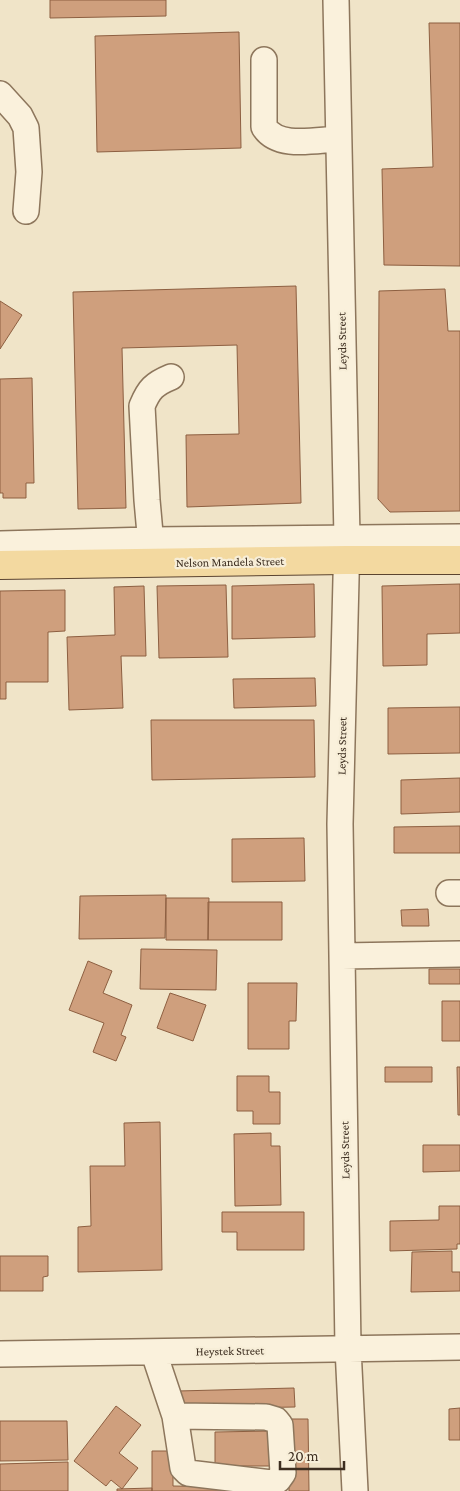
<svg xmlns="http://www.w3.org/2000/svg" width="460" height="1491" viewBox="0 0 460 1491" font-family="'Crimson Pro',serif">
	<rect width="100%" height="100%" fill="#f0e4c8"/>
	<path fill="#cf9f7d" stroke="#8d5f41" d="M50,0h116v16l-116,2z
		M429,23h31v243l-76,-1 -2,-96 51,-2z
		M239,32l2,116 -144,4 -2,-116z
		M296,286l5,217 -114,4 -1,-72 53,-1 -2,-89 -115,3 4,160 -48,1 -5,-217z
		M445,289l3,42h12v180l-70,1 -12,-13 1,-208z
		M0,301l22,14 -22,34z
		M32,378l2,105h-8v15h-23v-5h-3v-114z
		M314,584l1,53 -83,2v-53z
		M460,584v49l-33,1v31l-44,1 -1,-80z
		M226,585l2,72 -69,1 -2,-72z
		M144,586l2,70h-25l2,52 -54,2 -2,-73 48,-2 -1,-48z
		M65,590v41l-17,1v50h-42v17h-6v-108z
		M315,678l1,28 -82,2 -1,-29z
		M460,707v46l-72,1v-46z
		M151,720h163l1,57 -163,3z
		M460,778v34l-59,2v-34z
		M460,826v27h-66v-26z
		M304,838l1,43 -73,1v-43z
		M166,895l-1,43 -86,1 1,-43z
		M166,898h43l-1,42h-42z
		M208,902h74v38h-74z
		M428,909l1,17h-27l-1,-16z
		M141,949l76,1 -1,40 -76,-1z
		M88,961l24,10 -9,22 29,12 -11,30 5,2 -10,24 -23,-9 11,-29 -35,-13z
		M429,969h31v15h-31z
		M248,983h49l-1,38h-7v28h-41z
		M170,993l36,12 -13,36 -36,-13z
		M442,1001h18v40h-18z
		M385,1067h47v15h-47z
		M457,1067h3v48h-2z
		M237,1076h32v16h11v32h-27v-13h-16z
		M160,1122l2,148 -84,2v-45l13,-1 -1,-60h35l-1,-43z
		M271,1133v13h9l1,59 -46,1 -1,-72z
		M423,1145h37v26l-37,1z
		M439,1206h21v38h-3v5l-67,2v-30l49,-1z
		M222,1212h82v38h-67v-18h-15z
		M452,1251v21h8v19l-49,1 1,-40z
		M0,1256h48v20l-5,1v14h-43z
		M294,1388l1,19 -117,2v-18z
		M116,1406l25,19 -22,28 19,15 -16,21 -11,-9 -5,6 -32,-25z
		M460,1408v32h-11v-31z
		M288,1419h20l1,72h-20z
		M0,1421h67l1,39 -68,1z
		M271,1431v35h-56v-34z
		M152,1451h21v35l61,1v4h-82z
		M68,1462v29h-68v-27z
		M152,1488v3h-35v-2z"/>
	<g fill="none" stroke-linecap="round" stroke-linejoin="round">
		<g stroke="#8d765c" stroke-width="28">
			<path id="minor" d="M336,0l11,538 -7,286 8,524 7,143
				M264,60v67c14,22 51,13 74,12
				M0,94l20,22 6,12 3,44 -3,39
				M0,544l150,-4 310,-3
				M152,556l-5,-56 -5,-94c7,-17 12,-22 29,-29
				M449,893h11
				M342,956l118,-2
				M154,1353l21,63 8,52 5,5 83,10 7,-3 5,-7 -3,-48 -4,-5 -10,-3 -91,-1
				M0,1354c153,-1 307,-6 460,-7"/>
		</g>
		<g stroke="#5b4430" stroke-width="30">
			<path id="major" d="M0,565l346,-5h114"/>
		</g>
		<use href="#minor" stroke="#faf1dc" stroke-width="25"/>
		<use href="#major" stroke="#f3d9a0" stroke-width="28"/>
	</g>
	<g text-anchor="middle" stroke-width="4.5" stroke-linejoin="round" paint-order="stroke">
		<g font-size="12" fill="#3d2e20" stroke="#f7eed8">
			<text transform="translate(342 341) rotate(-91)" y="4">Leyds Street</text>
			<text transform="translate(230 562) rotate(-1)" y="4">Nelson Mandela Street</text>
			<text transform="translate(342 746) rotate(-89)" y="4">Leyds Street</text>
			<text transform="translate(345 1150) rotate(-91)" y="4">Leyds Street</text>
			<text transform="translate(230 1351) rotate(-1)" y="4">Heystek Street</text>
		</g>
	</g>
	<path d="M280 1461v8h64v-8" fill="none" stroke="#3d2e20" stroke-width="2.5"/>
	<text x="288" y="1461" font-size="15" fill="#3d2e20" stroke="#f7eed8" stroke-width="4" paint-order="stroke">20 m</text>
</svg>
